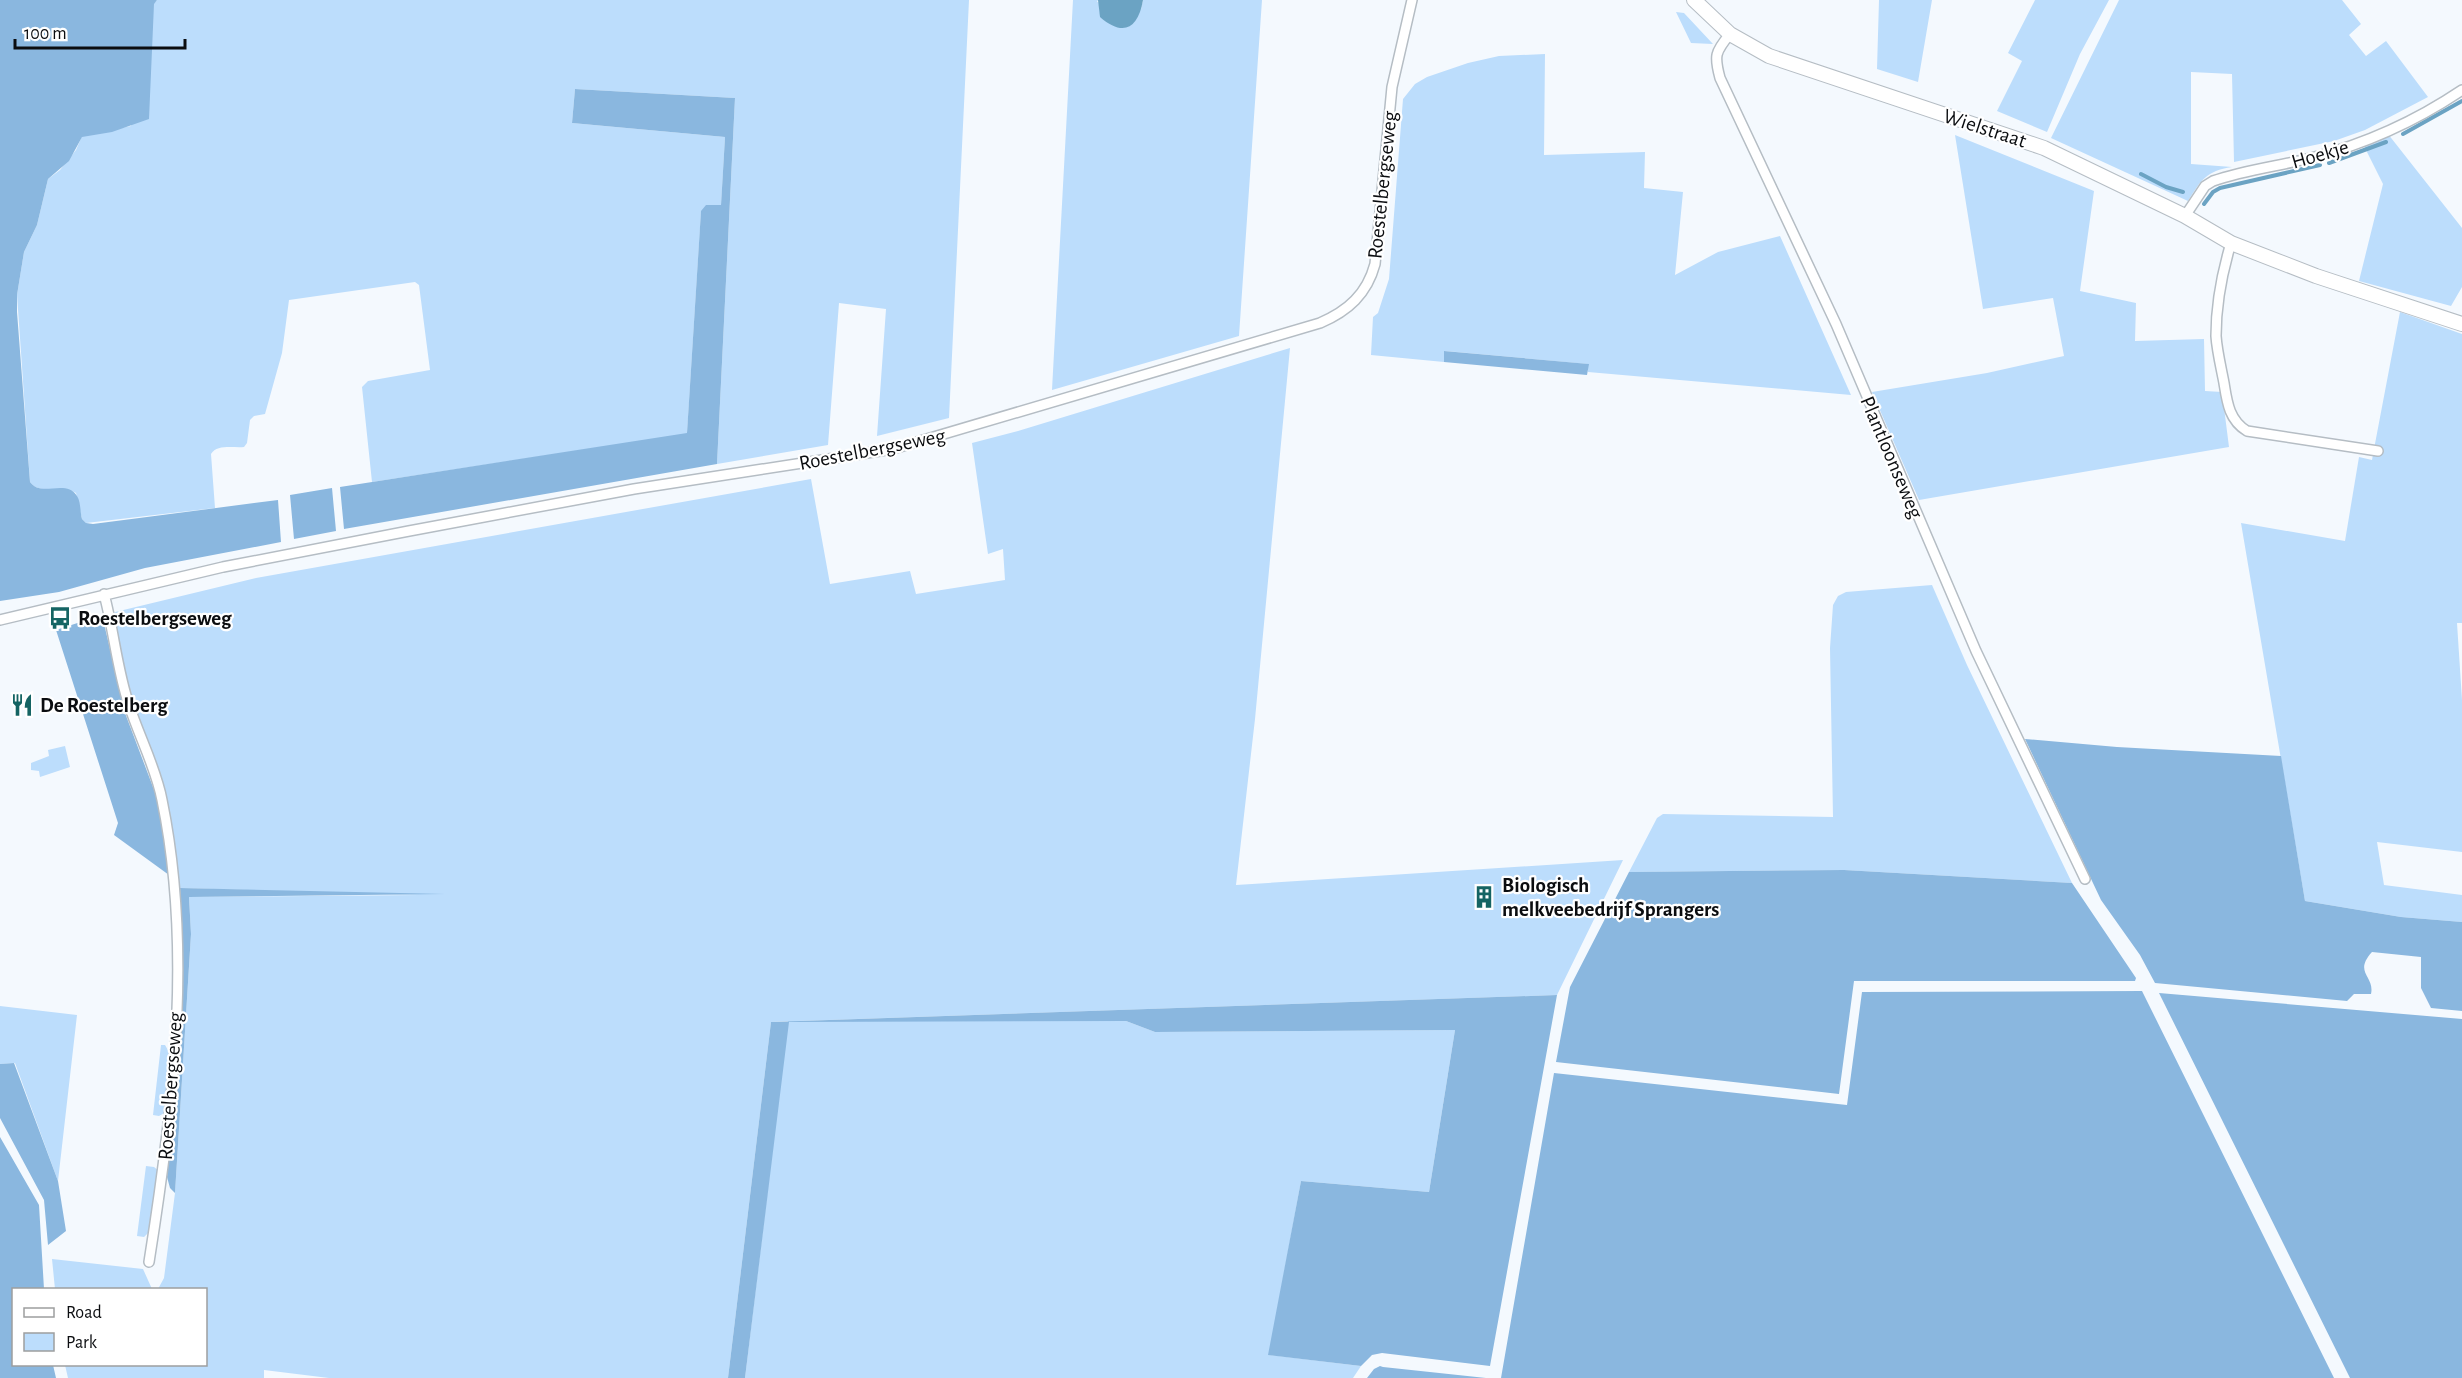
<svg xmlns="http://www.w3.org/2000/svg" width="2462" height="1378" viewBox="0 0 2462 1378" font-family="'Alegreya Sans',sans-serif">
	<rect width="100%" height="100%" fill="#f4f9fe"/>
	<path fill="#bcddfc" d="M157,0h812l-20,418 -72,18 9,-127 -47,-6 -11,142 -111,19 18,-366 -160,-9 -3,34 153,14 -4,69 -20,6 -14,222 -315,48 -10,-95 6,-6 62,-11 -11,-85 -4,-3 -126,18 -7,53 -17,61 -11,2 -4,4 -3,23 -3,4c-11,1 -27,-3 -33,7l4,54 -129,15 -4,-4 -6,-26c-15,-9 -36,3 -46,-11l-13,-187 7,-43 13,-27 11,-46 12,-9 16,-20 6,-14 49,-10 23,-123z
		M1073,0h25l-1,2 44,7 2,-9h119l-23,336 -187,54z
		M1879,0h53l-14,82 -41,-13z
		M2035,0h74l-29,54 -33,78 -50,-21 25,-50 -14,-8z
		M2119,0h223l19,24 -12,11 17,21 20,-15 42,56 -63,33 -31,11 -100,21 -2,-88 -41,-2v92l41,3c-26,4 -31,13 -44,34l-137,-63z
		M1676,12l8,1 29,31 -22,-1z
		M1545,54l-1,101 101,-3 -1,36 39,4 -8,83 43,-23 62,-16 71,159 -263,-23v-8l-143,-13 -1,11 -73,-7 2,-38 5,-4 11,-34 14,-180 12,-15 12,-7 41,-14 31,-7z
		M2388,134l74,94v59l-11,19 -92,-25 24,-97 -20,-40z
		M1955,135l139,56 -14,100 56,12 -1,38 69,-2 1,52 17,1 7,55 -310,53 -47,-108 115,-19 77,-17 -11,-58 -70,11z
		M2400,312l62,22v289h-5l5,77v152l-85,-10 7,43 78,10v27l-61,-5 -96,-16 -64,-378 104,18 14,-84 13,3 2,-11z
		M1290,348l-35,371 -19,166 387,-25 -66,135 -758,26h327l29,11 300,-2 -26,162 -128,-11 -32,174 92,11 -8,12h-608l43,-357 -17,1 -43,356h-399l-65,-8v8h-196l-3,-13 141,-1v-74l-48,-1 6,-11 11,-85 16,-259 -2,-37 230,-2 -239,-7 -14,-85 -31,-91 -24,-99 145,-35 555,-99 19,105 80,-13 6,23 89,-14 -2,-31 -15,5 -16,-111 46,-12z
		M1932,585l35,80 105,218 -228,-13 -215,2 28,-54 6,-4 170,3 -3,-169 3,-43 5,-9 8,-4z
		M65,746l5,21 -30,10 -1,-6 -8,-1v-7l18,-7 -1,-6z
		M0,1006l77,9 -19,166 -43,-118 -15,1z
		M161,1045h4l4,7 -3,60 -7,4 -6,-1z
		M146,1166l8,1 5,4 -10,61 -5,5 -7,-1z
		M52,1259l91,10 9,20h-97z"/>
	<path fill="#8ab7df" d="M0,0h157l-3,4 -5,115 -37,13 -30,5 -13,24 -21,18 -11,46 -13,27 -7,43v17l13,170c11,16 36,-4 47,14 4,6 3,16 5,23l4,4 7,1 185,-24 3,42 -136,26 -86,24 -59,9z
		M575,89l160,9 -18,366 -373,65 -4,-42 347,-54 14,-222 5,-6h15l4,-68 -153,-14z
		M1444,351l145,13 -2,11 -143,-13z
		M332,488l4,43 -42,8 -4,-44z
		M102,615l23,98 31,82 11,42 2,38 -55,-40 4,-12 -62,-193z
		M2025,739l92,8 164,9 24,145 96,16 61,5v89l-31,-3 -10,-20v-31l-49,-5c-19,21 3,24 -1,42h-17l-7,7 -192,-18 -15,-28 -39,-55z
		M1844,870l228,13 64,95 -1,3h-281l-15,113 -283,-32 14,-75 59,-115z
		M180,888l265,6 -256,3 2,37 -16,259 -5,-5 -3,-11c9,-96 19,-193 13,-289z
		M2142,991l192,387h-833l53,-305 293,32 15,-113z
		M2159,993l303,26v359h-112z
		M1557,995l-67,371 -108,-13 -10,2 -11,11 -93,-11 33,-174 128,11 26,-162 -300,2 -29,-11 -337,1 -44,356h-17l43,-356z
		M14,1063l44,118 8,50 -18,14 -4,-45 -44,-82v-54z
		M0,1137l39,68 5,84 -30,1v74l39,1 3,13h-56z
		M1380,1366l3,1 103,11h-119l7,-9z"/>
	<path fill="#6ba3c3" d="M1098,0h45c-5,29 -20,37 -43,17z"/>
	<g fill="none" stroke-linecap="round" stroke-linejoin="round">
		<path stroke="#6ba3c3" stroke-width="4" d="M2403,134l59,-33
			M2329,163l57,-21
			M2141,174l25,13 17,5
			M2204,204l9,-12 7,-4 100,-23"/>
		<g stroke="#b5bdc4" stroke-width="12">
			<path id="street" d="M1730,34c-15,18 -16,22 -10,44l116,246 140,327 109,228
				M2185,216l20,-30 8,-5c31,-11 66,-15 98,-23 54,-14 105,-37 151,-68
				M2231,243c-9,30 -15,62 -15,93 1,15 5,31 8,47 3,19 5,37 23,48l131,20
				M104,594c10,37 13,76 25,111 10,31 27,63 33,95 31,151 11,311 -13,462
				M0,620l223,-53 186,-36 225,-42 259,-40 427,-126c28,-12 47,-29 55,-59l17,-177 20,-87"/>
		</g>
		<g stroke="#b5bdc4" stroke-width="16">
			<path id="secondary" d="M1694,0l36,34 39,22 275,92 141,68 46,27 85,33 146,48"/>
		</g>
		<use href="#street" stroke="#fff" stroke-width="9"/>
		<use href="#secondary" stroke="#fff" stroke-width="14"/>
	</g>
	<defs>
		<g id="bus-bare" transform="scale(1.8)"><path d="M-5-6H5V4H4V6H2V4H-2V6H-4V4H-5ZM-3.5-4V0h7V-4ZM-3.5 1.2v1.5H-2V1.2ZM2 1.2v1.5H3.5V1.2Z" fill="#156463" stroke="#fff" stroke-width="2.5" paint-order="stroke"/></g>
		<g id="restaurant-bare" transform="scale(1.8)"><path d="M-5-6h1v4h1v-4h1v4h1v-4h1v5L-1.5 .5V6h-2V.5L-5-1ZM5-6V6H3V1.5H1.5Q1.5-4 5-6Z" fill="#156463" stroke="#fff" stroke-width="2.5" paint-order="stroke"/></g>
		<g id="building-bare" transform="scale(1.8)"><path d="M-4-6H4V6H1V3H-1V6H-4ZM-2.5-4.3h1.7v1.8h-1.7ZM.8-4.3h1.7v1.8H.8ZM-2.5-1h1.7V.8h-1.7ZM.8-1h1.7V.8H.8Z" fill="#156463" stroke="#fff" stroke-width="2.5" paint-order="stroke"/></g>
	</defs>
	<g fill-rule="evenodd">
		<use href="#bus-bare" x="60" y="618"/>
		<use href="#restaurant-bare" x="22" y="705"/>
		<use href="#building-bare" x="1484" y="897"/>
	</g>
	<g text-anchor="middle" stroke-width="4.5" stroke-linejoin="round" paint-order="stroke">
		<g font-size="21" fill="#0b0d10" stroke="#fff">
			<text transform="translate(1985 128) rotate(18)" y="7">Wielstraat</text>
			<text transform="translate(2320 154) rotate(-16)" y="7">Hoekje</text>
			<text transform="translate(1382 185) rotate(-84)" y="7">Roestelbergseweg</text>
			<text transform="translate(872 449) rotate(-11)" y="7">Roestelbergseweg</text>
			<text transform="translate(1892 457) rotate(67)" y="7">Plantloonseweg</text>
			<text transform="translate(170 1086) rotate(-86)" y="7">Roestelbergseweg</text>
		</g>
		<g font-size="21" font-weight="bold" fill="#0b0d10" stroke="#fff" text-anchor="start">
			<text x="78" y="625">Roestelbergseweg</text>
			<text x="40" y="712">De Roestelberg</text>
			<text x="1502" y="892">Biologisch<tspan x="1502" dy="24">melkveebedrijf Sprangers</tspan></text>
		</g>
	</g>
	<rect x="12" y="1288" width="195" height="78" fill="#ffffff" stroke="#9d9e9f" stroke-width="1.5"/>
	<rect x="24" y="1308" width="30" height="9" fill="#ffffff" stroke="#9d9e9f" stroke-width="1.5"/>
	<text x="66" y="1318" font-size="18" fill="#0b0d10">Road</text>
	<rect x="24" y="1333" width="30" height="18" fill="#bcddfc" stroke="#9d9e9f" stroke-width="1.5"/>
	<text x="66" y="1348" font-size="18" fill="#0b0d10">Park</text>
	<path d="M15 39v9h170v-9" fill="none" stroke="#0b0d10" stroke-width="3"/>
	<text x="24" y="39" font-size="18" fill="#0b0d10" stroke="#ffffff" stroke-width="4.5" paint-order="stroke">100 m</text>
</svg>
